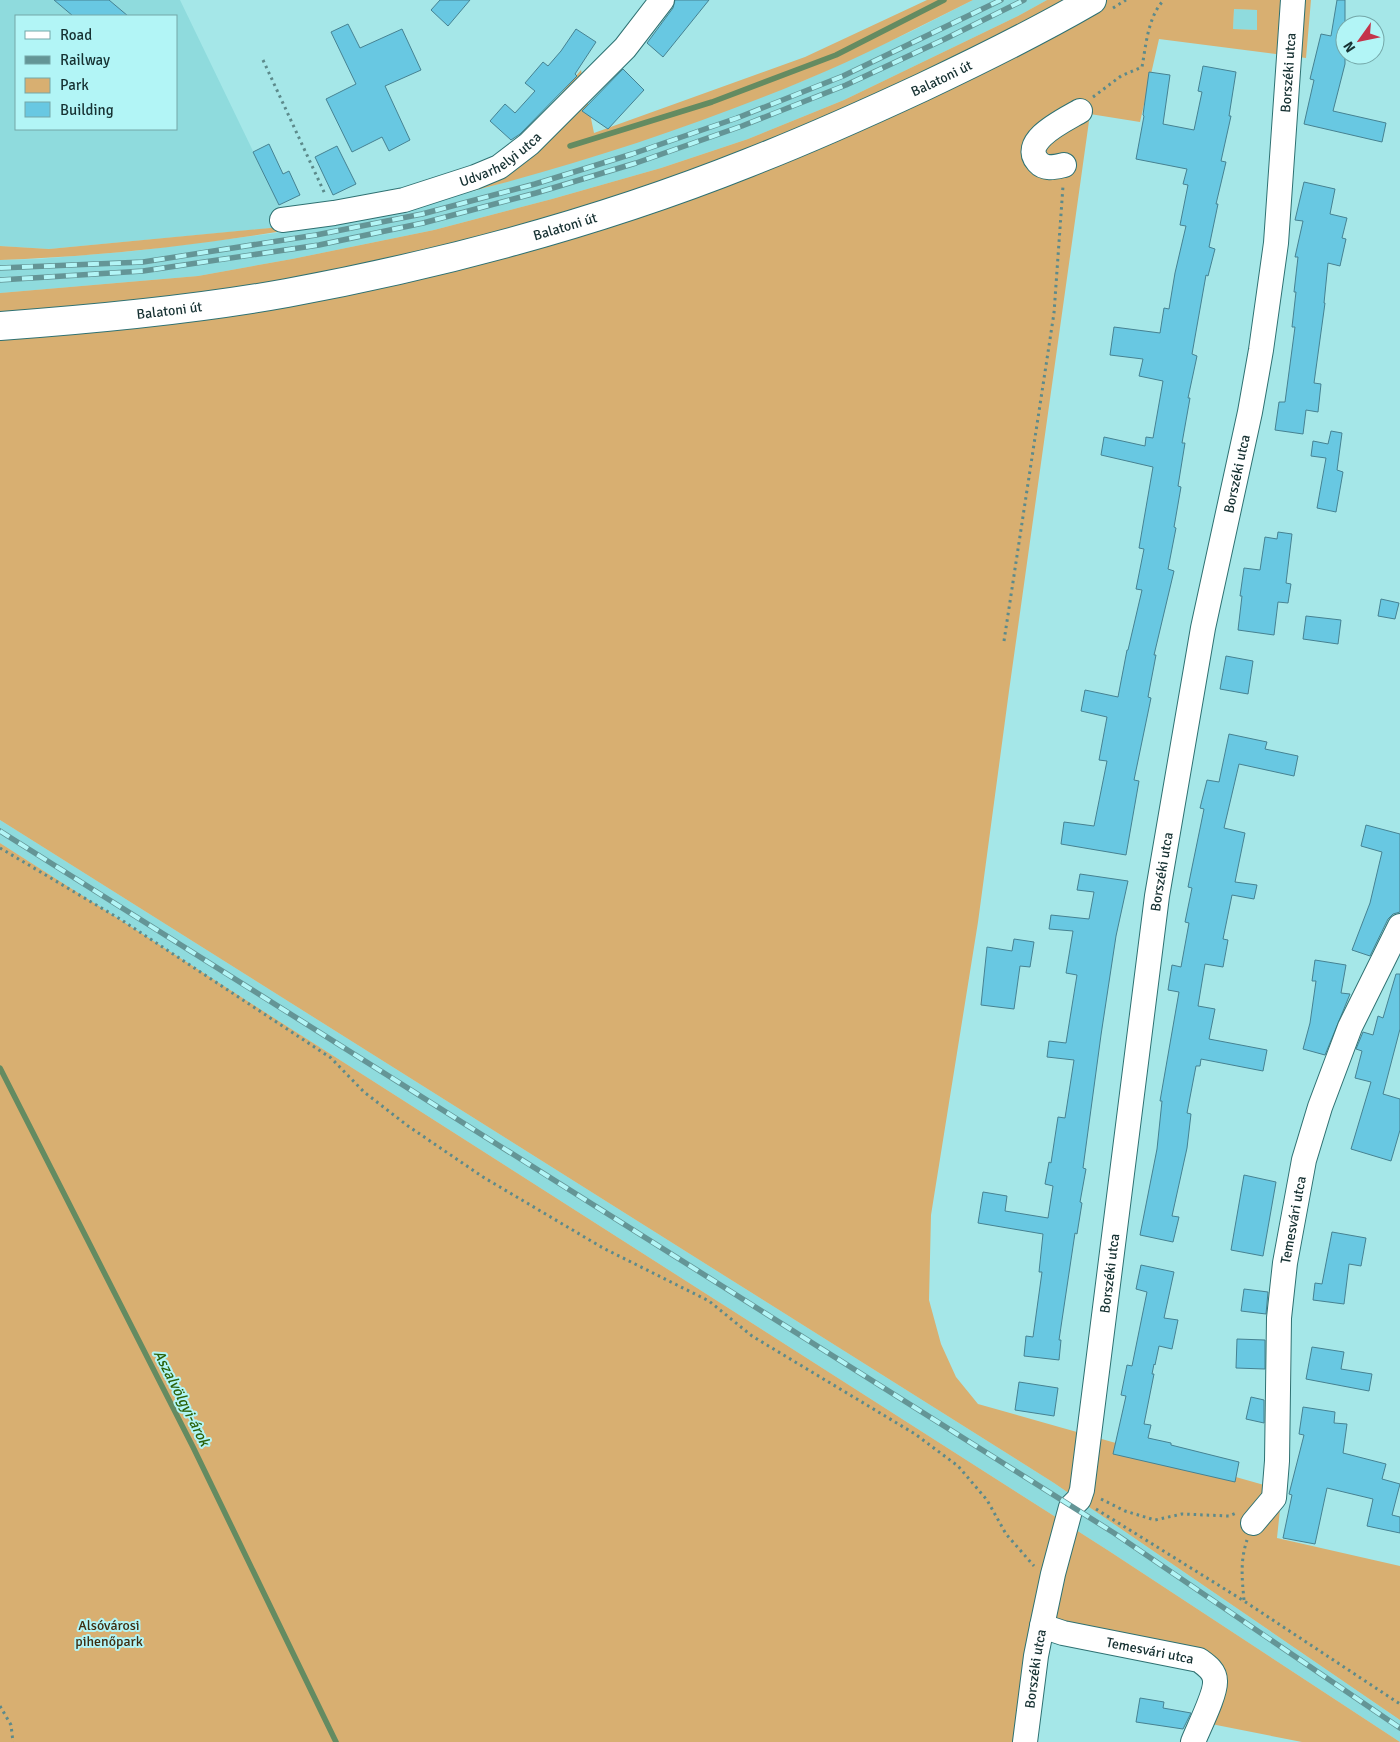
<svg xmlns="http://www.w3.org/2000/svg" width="1400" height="1742" viewBox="0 0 1400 1742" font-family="Signika,sans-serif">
	<rect width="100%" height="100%" fill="#a5e7e8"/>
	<path fill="#8fdbdd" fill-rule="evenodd" d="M0,0h180l99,205 3,22 -233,22 -49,-3zM16,16h160v113h-160z
		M973,0h74l-29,16 -174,84 -96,39 -87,29 -109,31 -118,31 -142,29 -94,17 -198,17v-33l39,-1 95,-8 150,-19 191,-41 119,-35 90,-30 119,-45 109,-50z
		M1234,9l24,1 -1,20 -24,-1z
		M0,820l1054,663 346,237v22l-291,-191 -1109,-708z"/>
	<path fill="#d8af71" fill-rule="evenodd" d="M927,0h46c-56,28 -112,57 -170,81 -253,105 -529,169 -803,179v-14l49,3 232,-22 71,-24 133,-40 45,-33 51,-60 13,63 211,-76z
		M1047,0h264l-5,58 -147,-19 -19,83 -50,-8 -81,577 -31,231 -47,293 -2,85 12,44 15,33 22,27 304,86 -5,48 123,28v154l-346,-237 -1054,-663v-527l198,-17 94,-17 142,-29 118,-31 109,-31 87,-29 96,-39 174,-84zM1234,9l23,1v20l-24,-1z
		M0,843l1109,708 291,191h-98l-106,-21 9,-40 -4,-10 -150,-34 -16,105h-1035z"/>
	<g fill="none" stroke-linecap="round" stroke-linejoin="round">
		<path stroke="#648b61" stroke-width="5.5" d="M570,146l142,-44 124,-47 108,-55
			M0,1068l193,379 143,295"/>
	</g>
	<path fill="#68c8e2" stroke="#468292" d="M54,0h55l19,16h-55z
		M440,0h30l-22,26 -17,-16z
		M675,0h34l-46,57 -16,-14 26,-35z
		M1337,0h8v64l-12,47 53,12 -4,19 -78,-18 10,-44 -4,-1 11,-45 10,2z
		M348,24l12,24 42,-19 19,41 -36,16 25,54 -21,11 -7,-14 -30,15 -26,-53 30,-15 -25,-52z
		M576,29l20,13 -21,32 2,2 -57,58 -9,6 -21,-19 15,-17 10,9 20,-22 -10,-8 18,-21 5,4 13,-15z
		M1203,66l33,6 -7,44h2l-10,45 5,1 -10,42h2l-9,43 6,2 -7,27 -2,-1 -14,79 5,2 -9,42h2l-8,45h3l-7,43 3,1 -7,40 2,1 -8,41 6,2 -20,84h2l-8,42 3,1 -17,82 5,1 -13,74 -65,-11 3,-22 30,4 13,-65 -8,-1 8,-43 -26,-6 4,-21 33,7 9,-47h1l14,-60 -6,-1 8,-40 -5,-1 14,-81 -52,-12 3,-18 41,9 1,-9 7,1 10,-57 -24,-5 4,-17 -33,-4 4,-28 46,6 4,-25 5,1 6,-36 11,-47 -6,-1 8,-40 -5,-1 4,-15 -51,-10 8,-43 -1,-1 6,-43 21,3 -7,49 31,6 8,-38 -4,-1z
		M623,69l21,21 -36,39 -26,-18z
		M269,144l14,30 6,-3 11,24 -21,10 -26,-53z
		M337,146l19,38 -23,11 -18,-38z
		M1304,182l31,7 -5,25 17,4 -5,20 4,1 -6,27 -12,-3 -4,40h1l-11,80 7,1 -3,28 -12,-2 -3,24 -28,-4 4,-28h6l10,-75h-3l4,-35h-2l4,-35h-3l8,-36 -8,-1z
		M1331,431l11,2 -5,37 6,2 -7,40 -19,-4 9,-50 -15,-2 2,-15 15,3z
		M1278,532l14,2 -6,49 5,1 -3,19 -10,-1 -4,33 -36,-5 4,-34h-2l4,-28 16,2 5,-33 12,2z
		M1381,599l18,4 -4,16 -17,-3z
		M1306,616l35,4 -3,24 -35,-5z
		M1226,656l27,5 -5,33 -28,-5z
		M1229,734l38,8 -2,7 33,7 -4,20 -55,-12 -15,64 21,5 -10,49 22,3 -3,14 -22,-4 -9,44 5,1 -5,27 -18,-3 -7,42 17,3 -6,30 58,11 -4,21 -62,-12 -1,7h-4l-9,47 4,1 -4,34 -15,68 7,1 -6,25 -33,-7 17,-86 5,-48h-2l19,-109 -11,-2 4,-25 9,2 8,-44 -4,-1 7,-34 -4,-1 16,-78 -4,-1 7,-28 12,2z
		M1366,825l34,9v78l-7,2 -5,5 -18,37 -18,-6 18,-47 12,-51 -21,-6z
		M1080,874l48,7 -12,55 -15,99 -18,133 3,1 -6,33 2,1 -5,31 -2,-1 -16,107h2l-2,20 -35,-4 2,-20 7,1 9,-65h-3l4,-38 -65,-11 5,-31 24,4 -2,15 43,7 5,-32 -8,-2 4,-22 2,1 7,-46 7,1 9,-58 -27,-3 2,-16 17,2 11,-68 -11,-2 7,-42 -24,-2 2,-14 38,4 5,-27 -17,-2z
		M1014,939l20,3 -4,25 -10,-1 -6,43 -33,-4 6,-58 25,4z
		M1315,960l31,5 -5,28 9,1 -25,61 -22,-6 7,-26 6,-42h-4z
		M1396,974h4v55l-17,65 17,5v31l-9,31 -40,-12 20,-67 -16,-4 7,-27 -6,-2 7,-17 10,3 5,-19 5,2z
		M1244,1175l32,7 -13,74 -32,-6z
		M1332,1232l34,6 -5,28 -12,-2 -5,40 -31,-4 2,-17 7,1z
		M1141,1265l33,7 -10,46 14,2 -6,29 -13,-3 -4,19 -1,-1 -2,10h2l-10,50 7,1 -3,13 23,5v2l68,17 -4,20 -122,-28 13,-58 -5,-1 6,-30 5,1 15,-74 -11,-3z
		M1244,1289l24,3 -2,22 -25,-3z
		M1237,1339l28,1v29l-29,-1z
		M1312,1347l32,5 -3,17 31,5 -3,17 -63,-12z
		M1019,1382l39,6 -4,28 -39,-6z
		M1251,1397l13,3v23l-18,-4z
		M1303,1407l32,5 -1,11 13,1 -4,29 43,11 -4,15 18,5 -8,31 8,2v16l-33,-7 6,-27 -46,-11 -12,56 -32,-6 9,-43 -3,-1 15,-59 -5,-1z
		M1140,1698l24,4 -1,6 28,5 -8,16 -47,-7z"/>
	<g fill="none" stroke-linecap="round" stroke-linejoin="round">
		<g stroke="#2f7172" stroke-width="26">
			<g id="minor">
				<path d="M1064,165c-9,2 -19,5 -26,-3 -19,-21 27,-42 42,-51"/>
				<path id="s1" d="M282,220l52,-7 70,-13 71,-23 24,-10 30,-23 96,-96 37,-48"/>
				<path id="s2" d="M1253,1523l21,-25 3,-37 2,-143 6,-55 19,-103 16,-53 30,-80 50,-101"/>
				<path id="s3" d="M1042,1626l21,7 136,27c7,5 16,11 16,21 1,13 -17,48 -22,61"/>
				<path id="s4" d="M1025,1742l11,-86 6,-30 11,-52 18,-67 8,-8 3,-9 75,-594 46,-268 47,-216 11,-62 15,-107 17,-243"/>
			</g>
		</g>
		<g stroke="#2f7172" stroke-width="30">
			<g id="major">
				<path id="s5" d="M0,326c96,-7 193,-16 287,-33 156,-29 313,-71 461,-130 59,-23 117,-49 175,-76 57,-27 114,-55 169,-87"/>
			</g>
		</g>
		<path stroke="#5c8a8b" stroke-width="3" stroke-dasharray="2.5 4" stroke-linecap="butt" d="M1113,8l13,-8
			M263,60l62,134
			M1093,97l28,-21 21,-9c4,-22 6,-51 22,-67
			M1004,641l50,-328 9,-127
			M0,848l120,71 211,139 33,34 44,34 75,51 120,71 106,53 43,35 163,98 43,32 29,34 19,34 28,32
			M1101,1499l24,12 30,9 27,-6 47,2 7,-3
			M1096,1509l148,92 156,103
			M1244,1600c-2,-21 -4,-39 3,-60
			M0,1706l11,19 2,17"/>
		<use href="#minor" stroke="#fff" stroke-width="24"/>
		<use href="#major" stroke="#fff" stroke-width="28"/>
		<g stroke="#649596" stroke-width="5.5">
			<path id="rail" d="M0,268l143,-6 173,-27 106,-21 113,-30 97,-30 105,-36 106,-42 158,-76
				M0,280l143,-9 176,-26 104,-22 113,-30 100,-30 106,-37 104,-41 99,-46 79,-39
				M0,831l1114,702 286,195"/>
		</g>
		<use href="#rail" stroke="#b2f5f6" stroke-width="4" stroke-dasharray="11" stroke-linecap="butt"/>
	</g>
	<g text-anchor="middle" stroke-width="4" stroke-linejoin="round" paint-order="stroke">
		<g font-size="14" fill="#163132" stroke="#b2f5f6">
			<text dy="5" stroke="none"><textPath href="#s4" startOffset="1694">Borszéki utca</textPath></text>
			<text dy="5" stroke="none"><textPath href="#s5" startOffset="980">Balatoni út</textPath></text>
			<text dy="5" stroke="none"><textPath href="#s1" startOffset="229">Udvarhelyi utca</textPath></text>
			<text dy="5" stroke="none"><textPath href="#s5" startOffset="575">Balatoni út</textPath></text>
			<text dy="5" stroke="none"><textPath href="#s5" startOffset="170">Balatoni út</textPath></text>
			<text dy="5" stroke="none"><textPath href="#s4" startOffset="1289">Borszéki utca</textPath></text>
			<text dy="5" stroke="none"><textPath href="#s4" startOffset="884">Borszéki utca</textPath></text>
			<text dy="5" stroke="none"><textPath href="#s2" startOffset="312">Temesvári utca</textPath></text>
			<text dy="5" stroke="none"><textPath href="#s4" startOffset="479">Borszéki utca</textPath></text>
			<text dy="5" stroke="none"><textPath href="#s3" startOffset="111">Temesvári utca</textPath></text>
			<text dy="5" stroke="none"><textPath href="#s4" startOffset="74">Borszéki utca</textPath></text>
		</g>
		<g font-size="14" fill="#3e2c0f" stroke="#b2f5f6">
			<text x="109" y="1630">Alsóvárosi<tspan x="109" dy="16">pihenőpark</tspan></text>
		</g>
		<g font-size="15" font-style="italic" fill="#2a6109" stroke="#b2f5f6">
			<text transform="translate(182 1398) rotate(63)" y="5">Aszalvölgyi-árok</text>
		</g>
	</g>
	<rect x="15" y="15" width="162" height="115" fill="#b2f5f6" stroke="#74a7a8"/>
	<rect x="25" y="31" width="25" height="8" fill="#ffffff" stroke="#74a7a8"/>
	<text x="60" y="40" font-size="15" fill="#163132">Road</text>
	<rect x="25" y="56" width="25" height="8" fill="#649596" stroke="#74a7a8"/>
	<text x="60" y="65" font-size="15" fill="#163132">Railway</text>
	<rect x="25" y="78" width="25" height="15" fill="#d8af71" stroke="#74a7a8"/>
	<text x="60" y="90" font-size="15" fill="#163132">Park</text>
	<rect x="25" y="102" width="25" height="15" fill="#68c8e2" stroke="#74a7a8"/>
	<text x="60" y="115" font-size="15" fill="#163132">Building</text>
	<g transform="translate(1360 40) rotate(237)"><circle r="24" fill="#b2f5f6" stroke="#74a7a8"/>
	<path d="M0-4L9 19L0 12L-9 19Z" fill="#c4344a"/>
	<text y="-8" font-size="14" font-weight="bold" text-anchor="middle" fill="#163132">N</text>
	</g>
</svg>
